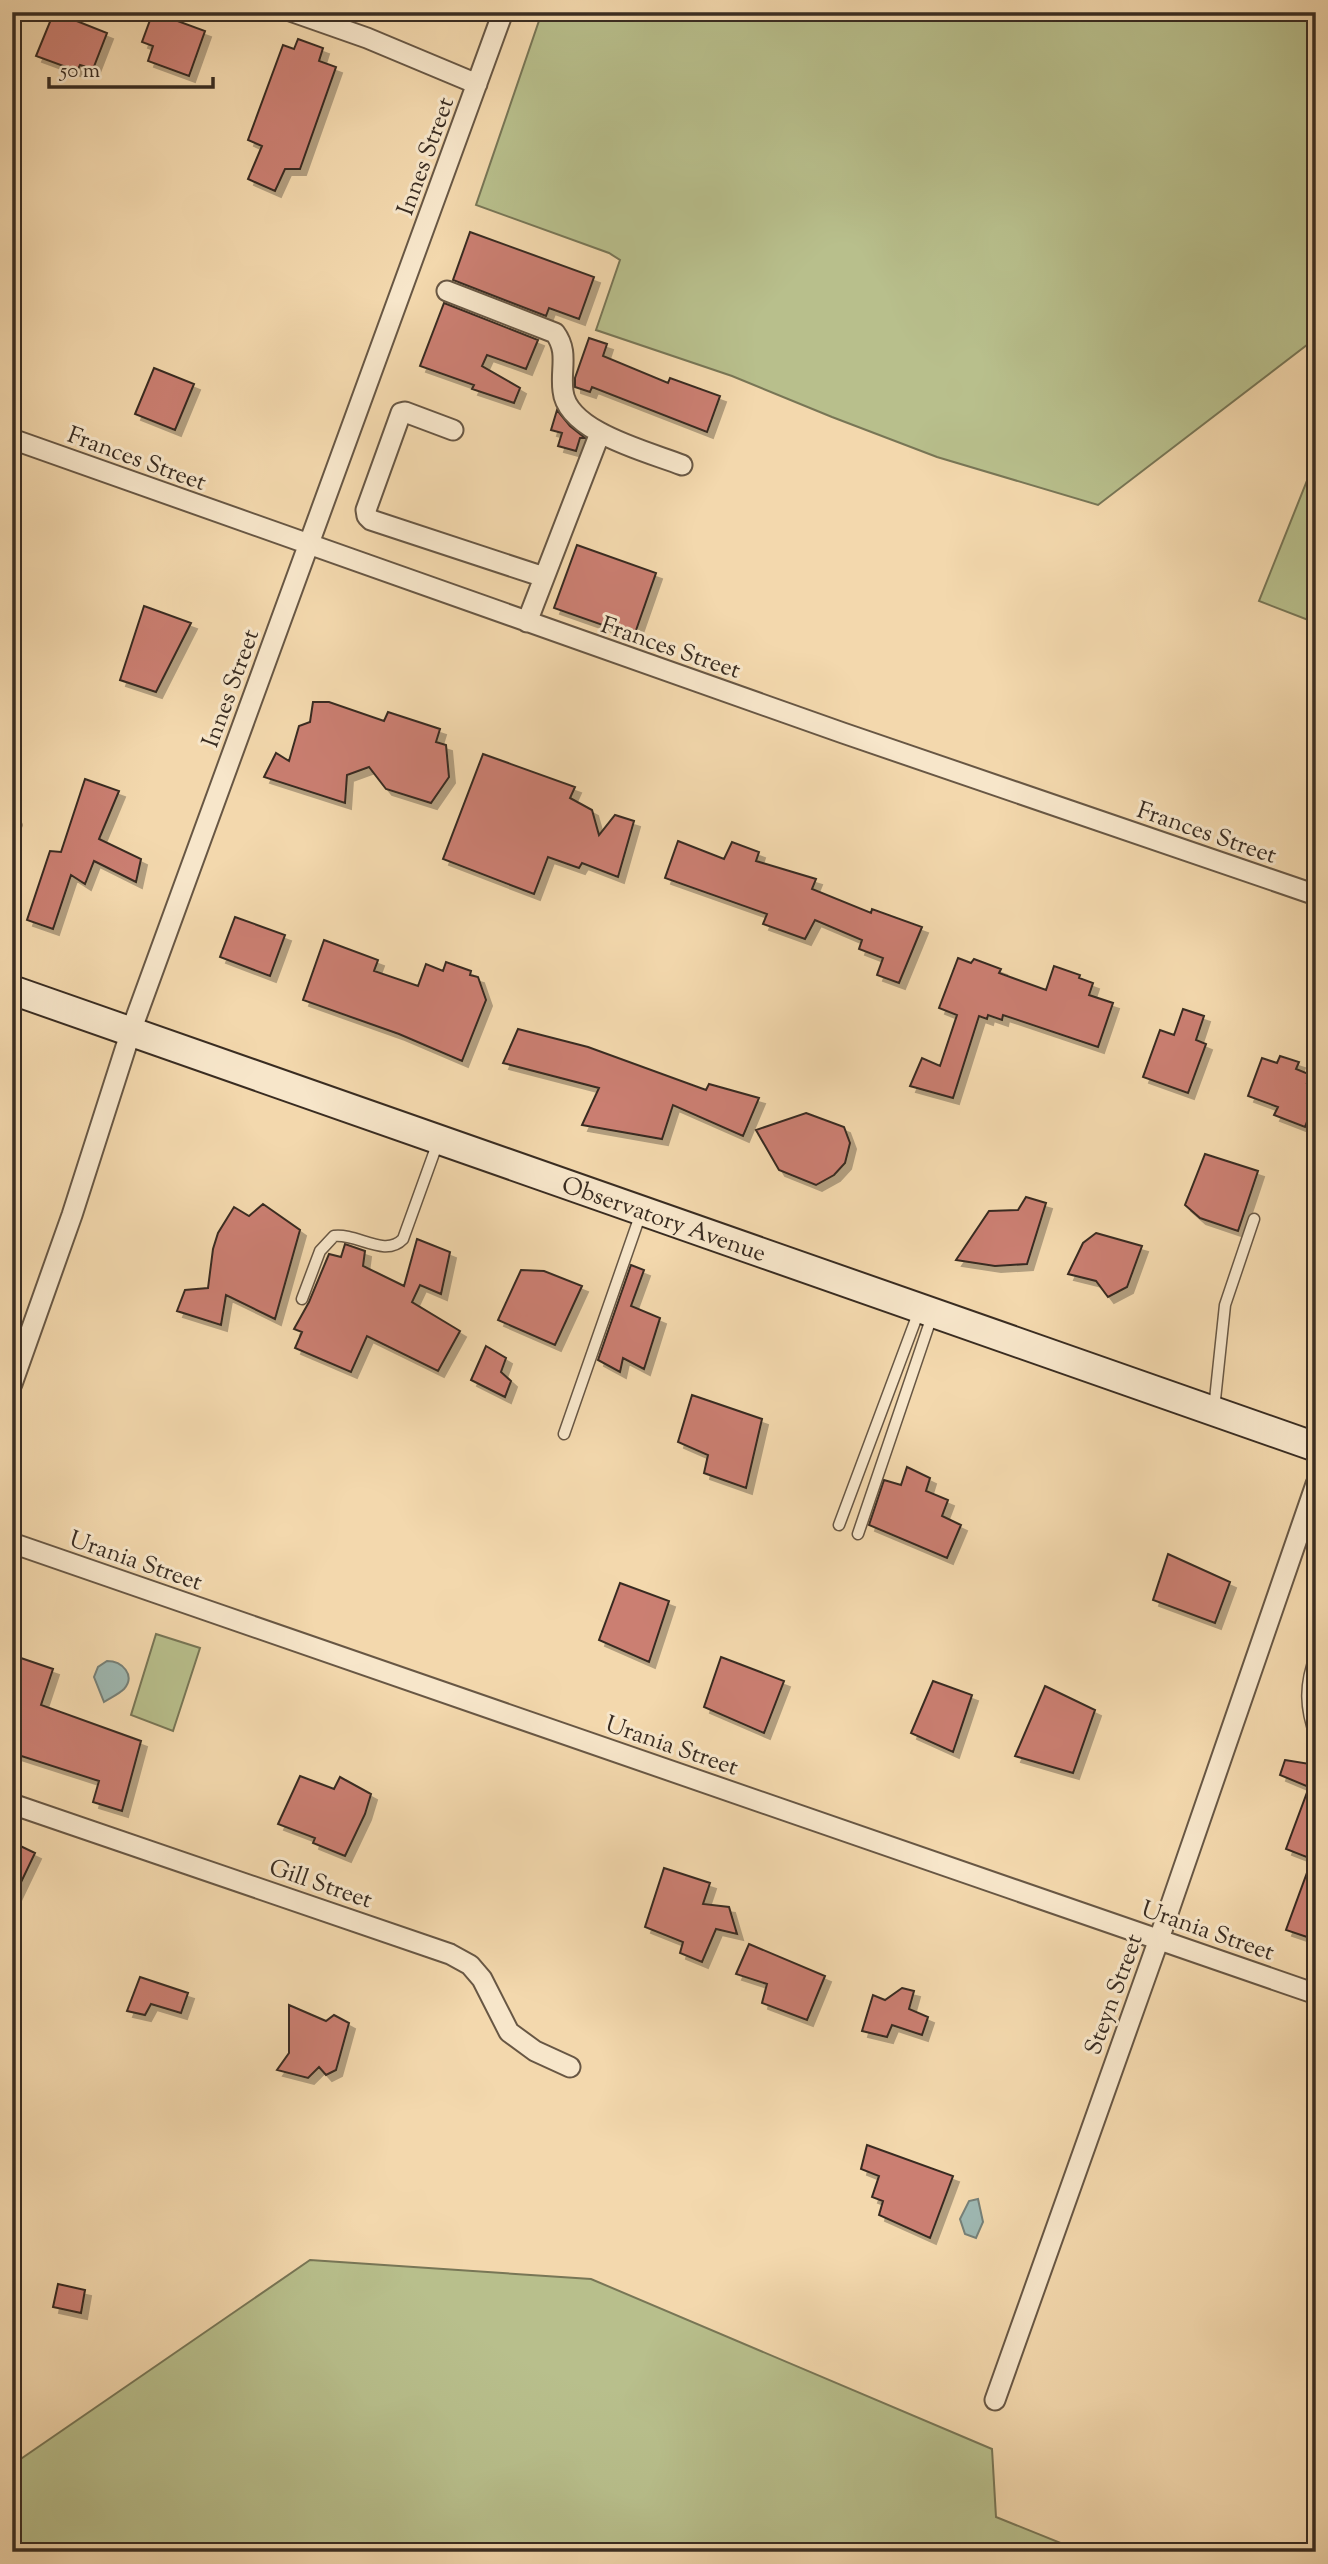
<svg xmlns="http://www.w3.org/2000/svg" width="1328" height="2564" viewBox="0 0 1328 2564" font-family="'Sorts Mill Goudy',serif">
	<defs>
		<filter id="shadow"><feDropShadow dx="6" dy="6" stdDeviation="0" flood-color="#0004"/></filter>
	</defs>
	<rect width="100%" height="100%" fill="#f3d8ad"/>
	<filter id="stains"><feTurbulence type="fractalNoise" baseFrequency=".00286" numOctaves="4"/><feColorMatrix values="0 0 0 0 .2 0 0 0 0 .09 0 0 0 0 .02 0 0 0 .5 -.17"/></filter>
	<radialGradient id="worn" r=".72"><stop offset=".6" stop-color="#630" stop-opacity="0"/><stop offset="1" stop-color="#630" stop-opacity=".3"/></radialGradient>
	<path fill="#b8bf8c" stroke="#787656" stroke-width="2" d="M542,12h774v326l-218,167 -161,-48 -105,-40 -100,-41 -136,-46 24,-70 -11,-7 -133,-48z
		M1316,458v165l-57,-22z
		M156,1634l44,14 -27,83 -42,-16z
		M310,2260l281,19 401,170 4,68 87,35h-1071v-87z"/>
	<path fill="#9eb8b2" stroke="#768078" stroke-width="2" d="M107,1661c15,0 29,14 17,28 -5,5 -14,9 -20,13l-10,-25 4,-10z
		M978,2199l5,23 -7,16 -11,-4 -5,-15 9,-18z"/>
	<path fill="#cb7f72" stroke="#392c21" stroke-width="2" filter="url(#shadow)" d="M54,12l53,21 -14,36 -13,-4 -3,6 -41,-15z
		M153,12l52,19 -16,45 -41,-15 5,-15 -11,-4z
		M298,39l25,9 -4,13 17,6 -36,102h-15l-10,22 -27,-12 14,-33 -14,-6 35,-95 11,4z
		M470,232l124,45 -15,42 -30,-11 -3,8 -93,-36z
		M444,303l94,37 -12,29 -39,-14 -5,11 38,22 -6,15 -42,-14 2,-4 -54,-19z
		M589,338l18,6 -4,12 65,27 2,-5 50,18 -13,36 -115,-45 -2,5 -15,-5v-9z
		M154,368l40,16 -19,46 -40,-16z
		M557,410l13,16 15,12h-5l-4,13 -18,-5 4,-13 -11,-3z
		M577,545l79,28 -22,63 -80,-28z
		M144,606l47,17 -35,69 -36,-12z
		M313,702h16l55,19 4,-9 52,17 -4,13 10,3 3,32 -18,26 -45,-14 -17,-22 -22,8 -2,28 -81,-26 12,-24 13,8 10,-35 11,-4z
		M483,754l92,33 -5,11 22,12 7,25 16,-20 19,6 -16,56 -36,-14 -3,5 -31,-11 -14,37 -91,-35z
		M85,779l34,12 -20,48 42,20 -5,23 -42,-21 -9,23 -14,-9 -18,54 -26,-9 23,-69 11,1z
		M678,841l46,18 8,-17 27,10 -3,9 60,18 -4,10 59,24 1,-4 50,18 -23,56 -22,-8 6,-17 -24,-9 3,-9 -47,-20 -10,19 -42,-15 4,-10 -102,-36z
		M235,917l50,18 -15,41 -50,-19z
		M324,940l54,20 -4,11 44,15 8,-22 17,7 3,-9 25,9 -1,4 8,2 8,23 -24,61 -63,-27 -96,-34z
		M958,958l13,5 3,-4 27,10 -2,4 47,17 8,-24 26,9 -1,3 14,5 -4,12 24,8 -15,44 -95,-32 -1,5 -14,-5 -1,4 -8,-3 -26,82 -43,-12 12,-28 18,8 17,-51 -18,-7z
		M1183,1009l21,7 -8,24 10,4 -18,49 -45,-16 17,-47 14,5z
		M518,1029l70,18 118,43 3,-6 50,14 -16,38 -70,-31 -11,34 -80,-14 17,-37 -96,-25z
		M1280,1056l19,6 -3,7 15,6 -4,8 9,4v10l-11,30 -31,-12 4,-8 -30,-11 14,-38 15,5z
		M806,1113l38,14 6,16 -5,20 -11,12 -18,10 -37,-15 -23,-40z
		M1205,1154l53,17 -20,60 -38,-13 -15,-13z
		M1026,1197l20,6 -19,61 -32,2 -39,-6 33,-49 29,-1z
		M263,1204l37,26 -25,89 -49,-24 -5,30 -44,-14 8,-21 23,-2 5,-39 5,-16 16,-26 15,9z
		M1096,1233l46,13 -15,41 -19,10 -12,-16 -28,-7 15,-31z
		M417,1239l33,13 -9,42 -21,-9 -8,17 48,29 -22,40 -71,-35 -16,36 -56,-24 7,-16 -8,-3 15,-27 20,-48 12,3 4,-13 20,7 -2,15 41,20z
		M631,1265l13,5 -13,36 29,12 -16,51 -21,-11 -3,14 -22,-12z
		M521,1270l23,1 38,15 -27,59 -57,-25z
		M486,1346l20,12 -5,14 10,9 -6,16 -34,-17z
		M692,1395l70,24 -16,69 -42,-15 4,-18 -30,-13z
		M907,1467l23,11 -4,13 22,9 -6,16 19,9 -14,33 -78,-33 15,-45 17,5z
		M1168,1554l62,28 -15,41 -62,-23z
		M620,1583l49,18 -20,61 -50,-22z
		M12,1655l41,14 -12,36 100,36 -19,70 -29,-9 6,-21 -87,-28z
		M721,1657l63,24 -20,52 -60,-26z
		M933,1681l39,14 -19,57 -42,-19z
		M1045,1686l50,24 -22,63 -58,-17z
		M1285,1760l31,5v52l-6,16 6,2v105l-30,-10 26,-71 -26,-10 23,-62 -29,-12z
		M300,1776l34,13 6,-12 31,17 -6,20 -20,42 -32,-13 2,-5 -37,-14z
		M12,1842l23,11 -23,48z
		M664,1868l46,15 -7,21 26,3 8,27 -21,-5 -14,33 -22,-9 3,-11 -38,-15z
		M749,1944l76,32 -18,44 -45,-17 5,-19 -31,-10z
		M140,1977l48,16 -7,20 -30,-9 -6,11 -18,-4z
		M902,1988l12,3 -5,18 19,8 -6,18 -30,-10 -5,12 -25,-6 11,-36 12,5z
		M289,2005l37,16 8,-6 15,8 -13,47 -10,5 -7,-8 -11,11 -31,-8 12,-17z
		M867,2145l86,31 -23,62 -51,-23 4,-14 -11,-4 7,-21 -18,-7z
		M58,2284l27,6 -4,23 -28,-6z"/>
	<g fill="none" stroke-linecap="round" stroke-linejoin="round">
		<g stroke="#685744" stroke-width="13">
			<path id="lane" d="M12,811l4,14 -4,17
				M302,1299l18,-48 14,-15c23,-3 51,22 69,3l35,-97
				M1214,1409l11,-104 29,-86
				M564,1434l77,-221
				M839,1525l80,-214
				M858,1534l74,-218
				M1316,1654c-12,31 -11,54 0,84"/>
		</g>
		<g stroke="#685744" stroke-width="23">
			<path id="street" d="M293,12l74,26 110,46
				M447,291l108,42c14,19 5,36 8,58 4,41 86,61 119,74
				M453,430l-48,-18 -4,1 -35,97 1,6 4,4 173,57
				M12,439l831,294 473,162
				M527,622l73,-189
				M12,1384l60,-169 59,-184 372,-1019
				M12,1543l1304,451
				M12,1804l438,150 20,11 12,14 27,53 26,19 35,16
				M995,2400l164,-461 157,-455"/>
		</g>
		<g stroke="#392c21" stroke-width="32">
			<g id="secondary">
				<path id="s1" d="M12,990l1304,457"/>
			</g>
		</g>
		<use href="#lane" stroke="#f7e6ca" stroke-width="10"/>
		<use href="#street" stroke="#f7e6ca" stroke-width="19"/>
		<use href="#secondary" stroke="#f7e6ca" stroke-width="28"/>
	</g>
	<g text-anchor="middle" stroke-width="6" stroke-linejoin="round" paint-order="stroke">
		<g font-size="24" fill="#392c21" stroke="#f7e6ca">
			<text transform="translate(425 156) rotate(-70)" y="8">Innes Street</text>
			<text transform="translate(137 458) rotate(20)" y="8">Frances Street</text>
			<text transform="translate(671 647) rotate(19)" y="8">Frances Street</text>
			<text transform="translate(230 688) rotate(-70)" y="8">Innes Street</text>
			<text transform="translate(1207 832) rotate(19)" y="8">Frances Street</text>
			<text dy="8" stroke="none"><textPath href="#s1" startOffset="691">Observatory Avenue</textPath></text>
			<text transform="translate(136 1560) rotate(19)" y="8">Urania Street</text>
			<text transform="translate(672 1745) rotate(19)" y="8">Urania Street</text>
			<text transform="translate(321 1883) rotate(19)" y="8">Gill Street</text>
			<text transform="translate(1208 1930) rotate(19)" y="8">Urania Street</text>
			<text transform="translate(1113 1994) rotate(-70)" y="8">Steyn Street</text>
		</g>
	</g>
	<rect width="1328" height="2564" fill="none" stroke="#f3d8ad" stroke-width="42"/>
	<rect x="14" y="14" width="1300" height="2536" fill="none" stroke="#392c21" stroke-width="3.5"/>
	<rect x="21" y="21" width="1286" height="2522" fill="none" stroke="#392c21" stroke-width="2"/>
	<path d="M49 77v10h164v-10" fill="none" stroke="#392c21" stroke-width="3.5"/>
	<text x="60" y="77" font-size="21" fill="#392c21" stroke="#f7e6ca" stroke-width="5" paint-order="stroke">50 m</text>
	<rect width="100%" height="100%" filter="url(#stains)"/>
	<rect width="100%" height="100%" fill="url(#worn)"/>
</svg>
